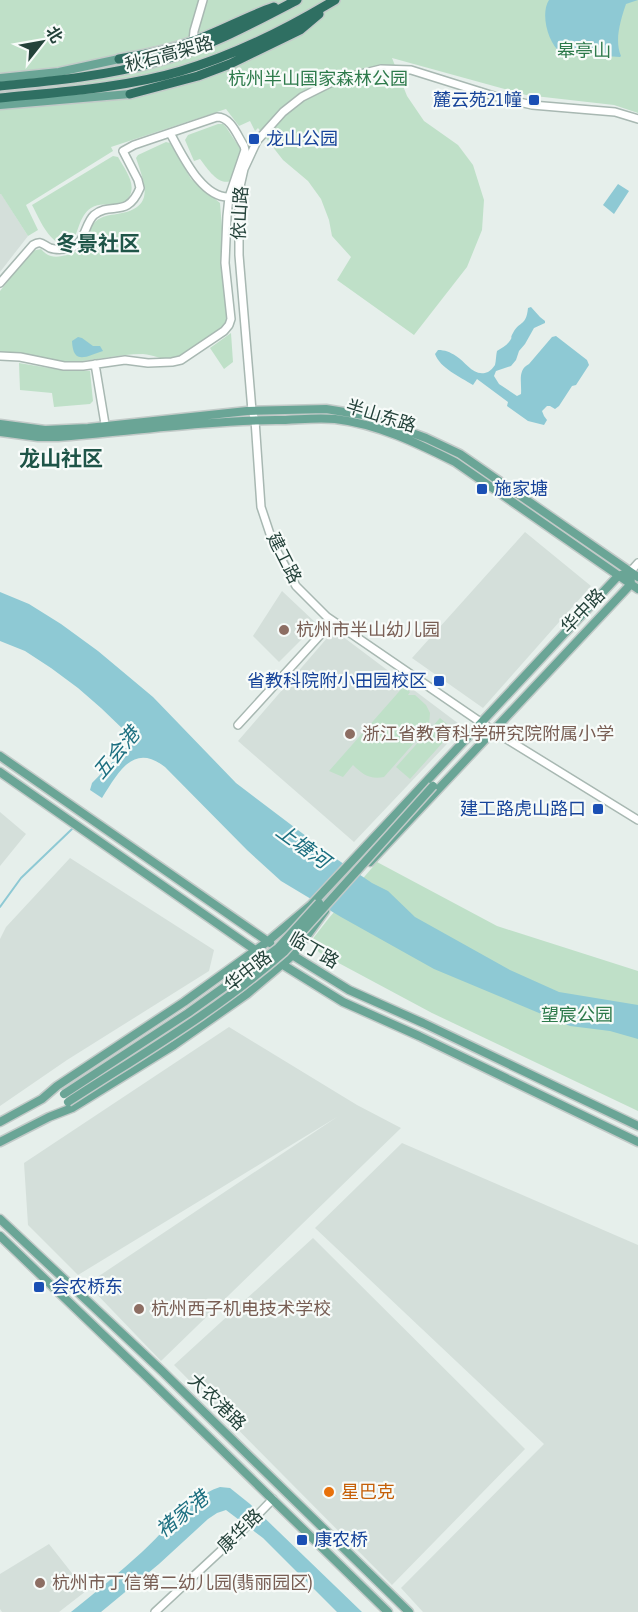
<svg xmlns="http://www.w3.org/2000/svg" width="638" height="1612" viewBox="0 0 638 1612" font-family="'Asap Condensed','Noto Sans SC',sans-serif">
	<rect width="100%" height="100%" fill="#e6efeb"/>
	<path fill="#d4dfda" d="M0,192l28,44 -28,36z
		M525,532l66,54 -108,122 -71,-50z
		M282,591l35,33 -38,38 -26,-26z
		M334,630l129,97 -109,115 -116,-101z
		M0,812l26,22 -26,32z
		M70,858l144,92 -5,21 -142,89 -67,46v-167l6,-12z
		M229,1027l128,78 44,23 -240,233 -74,-77 250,-167 -259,158 -50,-50 -4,-62z
		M402,1143l236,102v367h-215l-22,-24 143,-144 -229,-216z
		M313,1238l212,211 -133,136 -218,-220z
		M49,1544l37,47 -27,21h-57l-2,-3v-35z"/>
	<path fill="#bfe0c8" d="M0,0h638v113l-24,-8 -88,-10 -134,-37 15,38 17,25 34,24 15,20 11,35 -2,30 -15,37 -53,68 -77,-55 14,-23 -19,-21 -3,-16 -8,-21 -13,-18 -25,-21 -25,-32 -3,3 -5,-10 -11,5 -13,-17 -115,38 2,4 -87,54 12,25 -10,6 -27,-42h-1z
		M218,124h5l3,3 15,23 -10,31c-13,5 -24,-13 -31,-22l-6,2 -9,-21 3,-5z
		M166,142l4,1 21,36 29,24 2,25 -1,41 6,47 -2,9 -3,3c-9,6 -39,29 -47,31 -12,2 -20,-4 -32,-5 -26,0 -52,8 -79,8 -21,-1 -42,-10 -64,-10v-61l32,-40 9,-2c6,7 12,9 21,7 25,-4 18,-21 34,-35 6,-5 14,-6 21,-7 39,-6 28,-29 19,-56l2,-3z
		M113,156l5,1c7,13 21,29 9,43 -4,4 -7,5 -13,5 -8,0 -15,-2 -23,3 -12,8 -12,24 -20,36l-7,2c-17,-7 -24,-26 -32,-41z
		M231,333l2,29 -9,7 -14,-21z
		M19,363l42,7 29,1 3,30 -3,3 -36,3 -2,-14 -32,-3z
		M404,686l6,6 -2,3h7l11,10 4,8 -1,13 -45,51c-14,3 -22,-3 -31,-12l-10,12 -14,-6z
		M440,718l14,12 -44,49 -14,-12z
		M377,862l120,64 141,45v140l-206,-98 -112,-60 -5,-5 -4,-7 18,-23z"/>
	<path fill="#8ec9d4" d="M549,0h89l-12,4c-5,15 -12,36 -5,52l-1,1 -59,-4c-13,-10 -21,-39 -12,-53z
		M618,184l11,7 -15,23 -11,-9z
		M531,307l9,10 5,4v2l-11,5 -9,16 -6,7 -3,9 -5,6 -15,5 -2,5 5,8 18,12 4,-2c1,-11 -4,-24 8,-30l23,-27 4,-1 31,24 2,5 -13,20 -4,1 -13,20 -4,3 -5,-3h-3l-5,5 2,5 3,4 -3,5 -16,-4 -21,-15 1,-4 -31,-23 -4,6c-13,-8 -33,-17 -38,-31l3,-4c7,0 12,2 18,6 10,6 18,22 32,16 3,-2 5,-4 7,-7 1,-4 1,-10 2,-14 4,-3 9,-5 12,-9 5,-7 0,-2 4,-9 7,-13 13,-6 15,-25z
		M78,337l4,1 11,8h7l3,5c-16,5 -30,15 -31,-10z
		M0,592l29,12 32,20 37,27 55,46 83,86 99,75 37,25 16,8 27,26 95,53 49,22 79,13v34l-28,-8 -40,-5 -136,-57 -93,-52 -60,-36 -34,-31 -82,-83c-32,-25 -47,6 -63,31l-12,-8 2,-7 35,-36 3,-6 -3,-8 -26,-25 -23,-20 -27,-20 -26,-17 -25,-10z
		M220,1487l10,1 20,16 112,108h-25l-74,-74 -37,-28 -9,3 -9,6 -49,45 -58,48h-30c24,-19 48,-39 71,-60 22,-20 50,-57 78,-65z"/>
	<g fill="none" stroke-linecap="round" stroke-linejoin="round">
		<path stroke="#8ec9d4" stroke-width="2" d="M0,907l21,-29 51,-49"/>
		<g stroke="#a8b8b2" stroke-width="10">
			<path id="minor" d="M193,41l1,-10 9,-31
				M638,119l-23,-7 -83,-7 -38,-9 -83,-26 -30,-1 -45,11 -34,17 -19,15 -26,29 -13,28 -5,22v64l13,156 3,9 6,87 13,39 22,40 31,31 165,113 146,90
				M170,133c12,21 32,67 61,64
				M0,283l33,-38c8,-5 9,-1 17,3 5,2 18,2 23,-1 12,-5 12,-24 21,-32 17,-14 33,4 46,-27l-2,-8 -15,-29 11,-6 83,-28c14,0 20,18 27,29l1,4 -16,47 -2,19 -2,47 6,56 -2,6 -5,6 -43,29 -9,2 -24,1 -23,-3 -42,6h-19l-44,-9 -20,-1
				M95,364l11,66
				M630,572l8,-9
				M238,725l95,-104
				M155,1612l86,-80 32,-33"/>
		</g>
		<g stroke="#c2cac8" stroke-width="11">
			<path id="major" d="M0,78l59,-6 60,-13
				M0,105l130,-11
				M0,424l45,6 43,-2 159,-17 79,-2 37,6 63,23 34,16 178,123
				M0,432l38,5h20c73,-6 146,-16 218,-17 20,0 40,-3 59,-1 43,5 82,24 120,43l183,127
				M0,756l270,187
				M0,772l258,180
				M289,953l60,37 74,33 215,103
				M280,963l63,39 76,34 219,106
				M0,1122l42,-23 15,-13 127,-84 83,-60 44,-37 307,-329 12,-4 1,12 -261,278
				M0,1142l49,-25 23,-9 102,-63 73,-51 46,-39 32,-44
				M0,1219l162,152 247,241
				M0,1236l146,140 242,236"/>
		</g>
		<g stroke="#c2cac8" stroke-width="12">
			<path id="highway" d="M119,59c24,-4 47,-8 69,-16 30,-10 57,-26 86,-36
				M0,86c53,-5 107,-10 159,-25 48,-13 94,-38 138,-61
				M130,94l68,-18 32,-12 70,-34 19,-16
				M0,98c59,-6 124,-10 181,-27 54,-16 106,-42 154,-71"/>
		</g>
		<use href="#minor" stroke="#fff" stroke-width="7"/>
		<use href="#major" stroke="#6aa596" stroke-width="8"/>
		<use href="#highway" stroke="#2f6f62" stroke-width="9"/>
		<g stroke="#c2cac8" stroke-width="11" stroke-linecap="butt">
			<path id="major-bridge" d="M64,1094l124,-81 60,-43 30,-22 41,-45
				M68,1102c74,-48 150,-92 216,-150l149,-166"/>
		</g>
		<use href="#major-bridge" stroke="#6aa596" stroke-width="8"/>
	</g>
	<g fill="#1a4fb4" stroke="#f7fbf9" stroke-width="2">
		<rect x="528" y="94" width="12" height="12" rx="3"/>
		<rect x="248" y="133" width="12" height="12" rx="3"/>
		<rect x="476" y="483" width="12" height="12" rx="3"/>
		<rect x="433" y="675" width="12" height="12" rx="3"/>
		<rect x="592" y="803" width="12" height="12" rx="3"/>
		<rect x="33" y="1281" width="12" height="12" rx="3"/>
		<rect x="296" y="1534" width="12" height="12" rx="3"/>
	</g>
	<g fill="#8d6e63" stroke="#f7fbf9" stroke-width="2">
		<circle cx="284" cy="630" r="6"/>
		<circle cx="350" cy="734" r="6"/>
		<circle cx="139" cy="1309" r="6"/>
		<circle cx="40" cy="1583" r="6"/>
	</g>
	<circle fill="#e8710a" stroke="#f7fbf9" stroke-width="2" cx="329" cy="1492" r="6"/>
	<g text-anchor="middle" stroke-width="4.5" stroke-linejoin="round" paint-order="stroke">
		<g font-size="18" fill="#2d7a4b" stroke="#f7fbf9">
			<text x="584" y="57">皋亭山</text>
			<text x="318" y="85">杭州半山国家森林公园</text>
			<text x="577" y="1021">望宸公园</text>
		</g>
		<g font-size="18" fill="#24423a" stroke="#f7fbf9">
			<text transform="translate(169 54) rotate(-15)" y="6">秋石高架路</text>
			<text transform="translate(240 213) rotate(-87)" y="6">依山路</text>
			<text transform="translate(381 416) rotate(17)" y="6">半山东路</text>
			<text transform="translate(284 558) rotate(63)" y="6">建工路</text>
			<text transform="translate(583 611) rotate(-46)" y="6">华中路</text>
			<text transform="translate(314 950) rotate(30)" y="6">临丁路</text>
			<text transform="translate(248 971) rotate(-38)" y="6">华中路</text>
			<text transform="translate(217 1402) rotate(44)" y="6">大农港路</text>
			<text transform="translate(240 1531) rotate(-44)" y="6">康华路</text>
		</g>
		<g font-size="18" fill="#164399" stroke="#f7fbf9" text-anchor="start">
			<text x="522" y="106" text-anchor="end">麓云苑21幢</text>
			<text x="266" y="145">龙山公园</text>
			<text x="494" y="495">施家塘</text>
			<text x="427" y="687" text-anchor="end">省教科院附小田园校区</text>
			<text x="586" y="815" text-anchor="end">建工路虎山路口</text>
			<text x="51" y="1293">会农桥东</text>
			<text x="314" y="1546">康农桥</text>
		</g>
		<g font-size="18" fill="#785e54" stroke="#f7fbf9" text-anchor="start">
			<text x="296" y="636">杭州市半山幼儿园</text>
			<text x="362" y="740">浙江省教育科学研究院附属小学</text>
			<text x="151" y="1315">杭州西子机电技术学校</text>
			<text x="52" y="1589">杭州市丁信第二幼儿园(翡丽园区)</text>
		</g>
		<g font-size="18" fill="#c56008" stroke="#f7fbf9" text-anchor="start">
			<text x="341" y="1498">星巴克</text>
		</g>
		<g font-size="20" font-style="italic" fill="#1c6f80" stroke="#f7fbf9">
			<text transform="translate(116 753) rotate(-50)" y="7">五会港</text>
			<text transform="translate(303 846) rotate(36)" y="7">上塘河</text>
			<text transform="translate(182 1514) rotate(-39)" y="7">褚家港</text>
		</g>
		<g font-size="21" font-weight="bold" fill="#1f5548" stroke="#f7fbf9">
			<text x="98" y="251">冬景社区</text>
			<text x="61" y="466">龙山社区</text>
		</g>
	</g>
	<g transform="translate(42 42) rotate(59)" stroke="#f7fbf9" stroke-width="4.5" paint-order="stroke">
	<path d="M0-4.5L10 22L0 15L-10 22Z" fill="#24423a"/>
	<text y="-9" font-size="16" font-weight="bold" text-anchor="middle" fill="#24423a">北</text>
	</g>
</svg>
